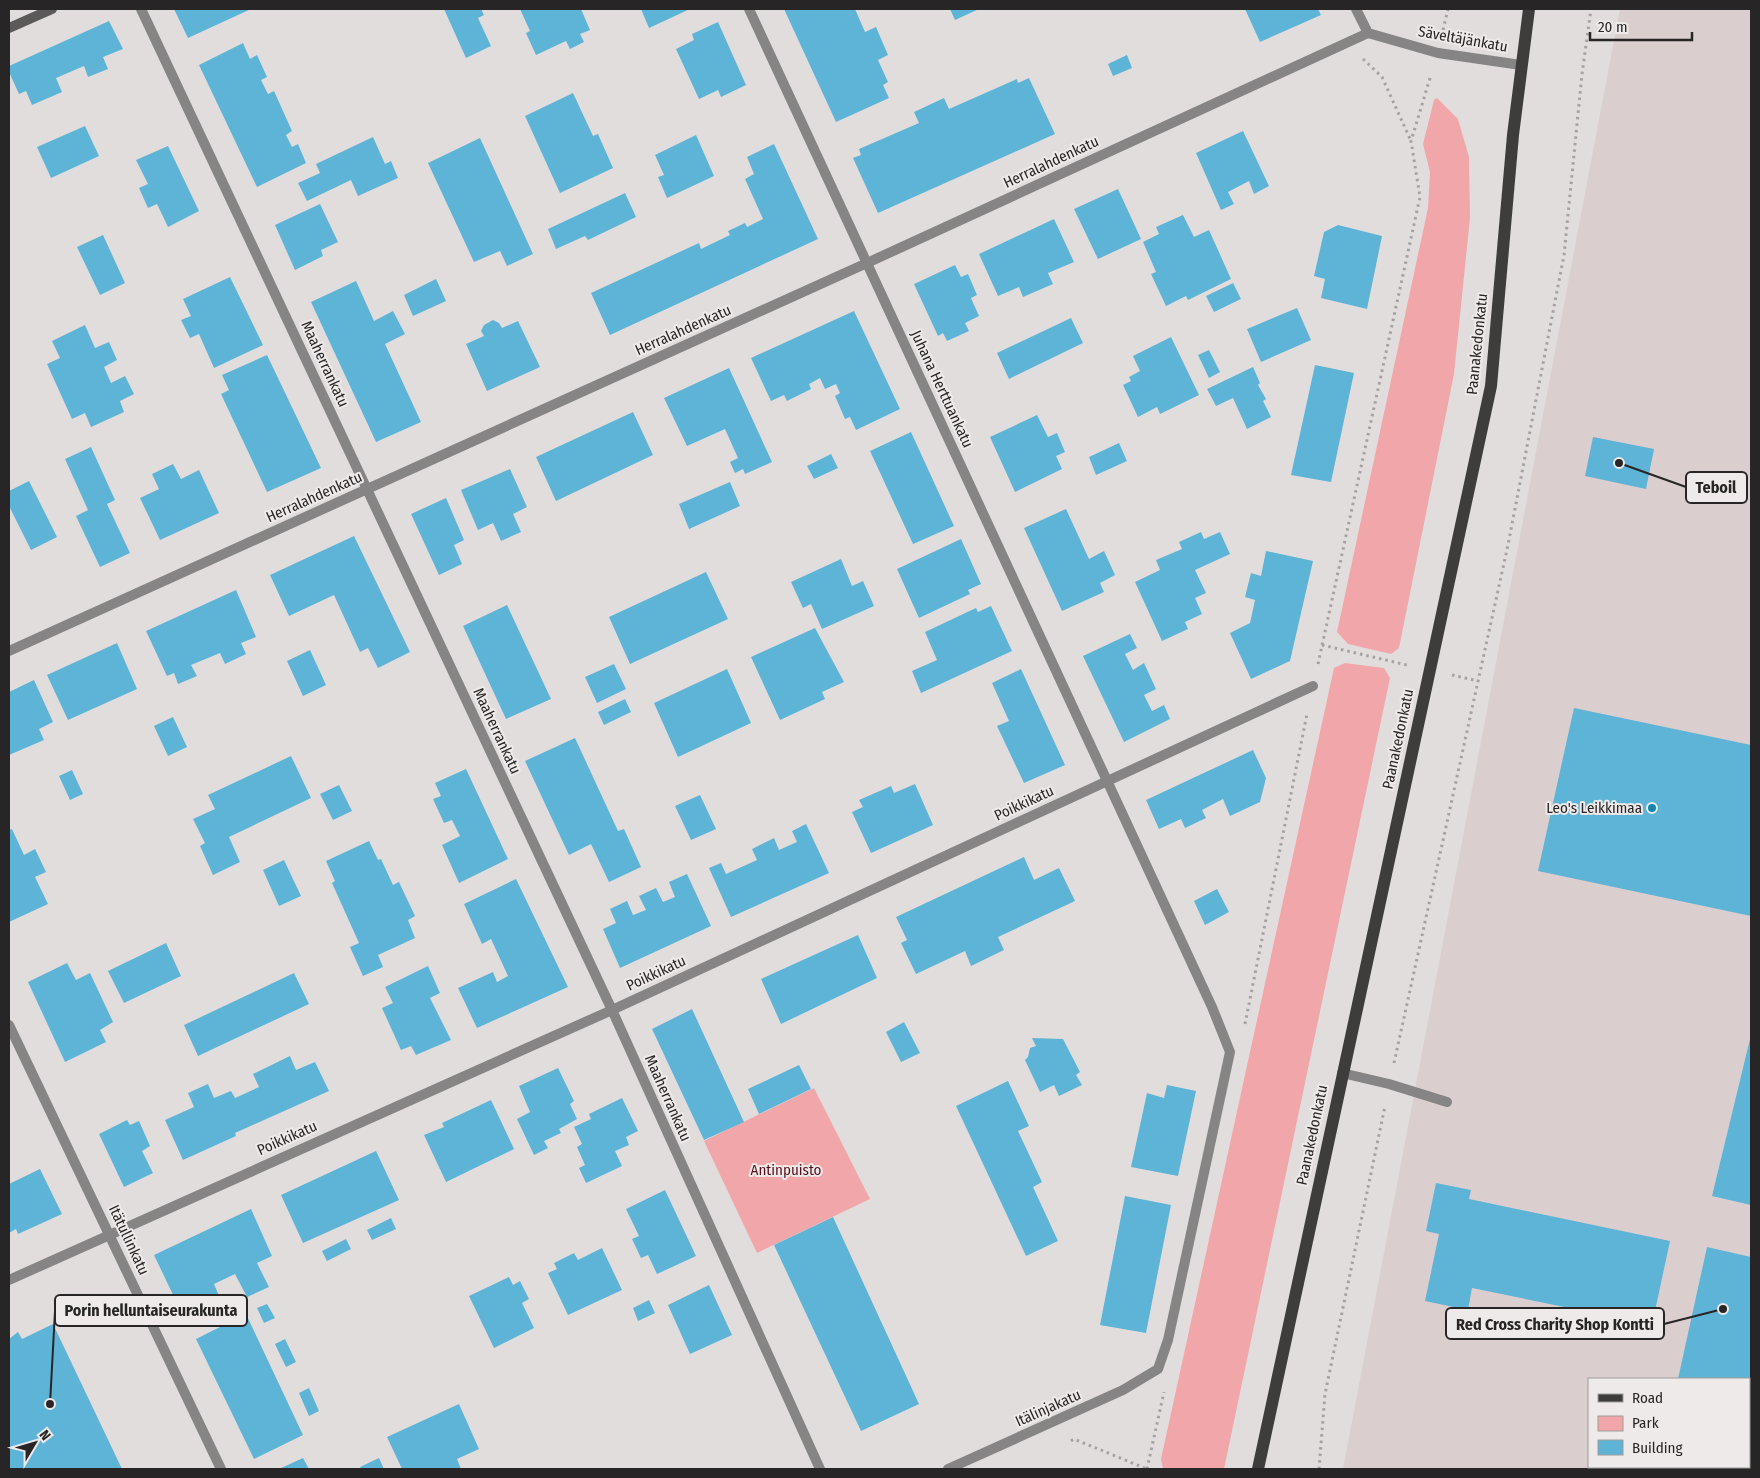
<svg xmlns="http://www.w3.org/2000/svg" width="1760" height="1478" viewBox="0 0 1760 1478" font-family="'Fira Sans Condensed',sans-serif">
	<rect width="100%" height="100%" fill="#e2dddd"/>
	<path fill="#dbcece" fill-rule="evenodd" d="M1620,9h131v1460h-408zM1589,1379h160v88h-160z"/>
	<path fill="#f1a7aa" d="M1437,98l21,21 11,38 1,61 -16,156 -55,274 -8,6 -43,-10 -11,-12 91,-424 2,-36 -7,-28 11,-44z
		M1345,663l39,5 6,10 -166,791h-61l-2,-10 173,-791z
		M814,1088l56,111 -113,54 -53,-112z"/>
	<path fill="#5eb4d6" d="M174,9h77l-63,29z
		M444,9h37l3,6 -6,3 13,28 -25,12z
		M520,9h61l9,21 -10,4 4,8 -14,7 -4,-8 -30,14 -10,-22 4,-2z
		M641,9h49l-41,19z
		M784,9h71l10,23 11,-5 12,28 -10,5 10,22 -5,3 6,13 -53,24z
		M950,9h29l-24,11z
		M1245,9h73l3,6 -61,27z
		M109,21l14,28 -20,8 5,12 -20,8 -4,-11 -28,12 6,14 -30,13 -6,-14 -7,3 -10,-22v-6z
		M718,22l28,63 -25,12 -3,-7 -19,9 -23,-50 18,-9 -2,-6z
		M243,43l7,16 7,-4 10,22 -6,3 7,14 6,-3 18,40 -6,4 6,12 6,-3 8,19 -49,24 -58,-122z
		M1127,55l5,13 -19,8 -5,-12z
		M1029,78l26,56 -177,79 -25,-55 8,-3 -2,-6 60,-26 -5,-11 30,-14 5,11 68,-30 1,4z
		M573,93l20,43 5,-2 15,34 -53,25 -35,-77z
		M85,126l14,30 -48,22 -14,-31z
		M1243,131l26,55 -15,8 -5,-13 -21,11 6,12 -13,6 -25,-57z
		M696,135l18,41 -47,22 -9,-21 6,-2 -9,-20z
		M373,137l12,27 6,-3 7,17 -40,18 -7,-16 -44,21 -9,-18 22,-10 -4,-9z
		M480,138l53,116 -26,12 -7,-15 -26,11 -46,-99z
		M774,144l44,95 -208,96 -19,-42 108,-50 2,6 29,-14 -2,-4 17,-8 2,4 16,-8 -18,-40 9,-5 -7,-17z
		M168,146l31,65 -31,16 -11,-23 -9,4 -9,-20 9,-4 -12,-24z
		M1118,189l23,50 -43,20 -24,-50z
		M625,193l11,24 -48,23 -3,-4 -29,13 -8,-20z
		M320,204l18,38 -17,8 2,6 -28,14 -20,-45z
		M1183,215l11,22 15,-7 22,49 -43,21 -2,-4 -20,10 -15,-32 5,-2 -13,-30 16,-8 -3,-7z
		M1054,219l20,43 -26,11 5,11 -30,13 -4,-10 -21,9 -19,-42z
		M1338,225l44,11 -15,73 -46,-11 4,-19 -11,-3 10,-44z
		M103,235l22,48 -25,12 -23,-48z
		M955,265l6,12 7,-3 9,21 -6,3 8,18 -14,7 4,8 -22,10 -4,-8 -5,3 -24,-52z
		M230,277l33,68 -49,23 -15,-34 -9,4 -9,-18 10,-4 -8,-17z
		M436,279l10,22 -33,15 -9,-21z
		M356,281l18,40 19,-10 12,23 -20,10 36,78 -45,20 -65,-140z
		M1233,283l8,16 -27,13 -8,-16z
		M1297,308l14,32 -50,22 -14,-33z
		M854,311l46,98 -44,21 -6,-13 -5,2 -10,-23 5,-3 -4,-9 -11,5 -5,-11 -11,6 2,5 -24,12 -3,-6 -13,6 -20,-43z
		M1071,318l12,25 -74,36 -12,-26z
		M493,320l6,3 3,5 16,-7 22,46 -53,24 -21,-47 18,-8 -3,-5 3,-6z
		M85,325l10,23 14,-6 8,18 -13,7 7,16 14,-7 9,18 -14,7 4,11 -33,15 -6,-14 -13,6 -25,-55 13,-6 -8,-17z
		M1171,337l28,58 -39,19 -3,-7 -19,10 -15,-32 8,-4 -2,-4 11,-6 -7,-15z
		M1209,350l11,22 -11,6 -11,-23z
		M267,355l54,113 -54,24 -46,-98 8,-4 -7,-15z
		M1315,365l39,8 -23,109 -40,-7z
		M1253,367l7,16 -2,2 8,14 -3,2 8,16 -24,12 -14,-31 -17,8 -9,-17z
		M729,368l43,94 -27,12 -2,-5 -8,4 -5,-11 8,-4 -13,-29 -38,17 -23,-48z
		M633,412l20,43 -97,46 -20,-44z
		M1037,415l11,22 9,-4 8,19 -9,4 6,13 -47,23 -25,-55z
		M911,432l43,94 -41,18 -43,-93z
		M1593,437l61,12 -8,40 -61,-13z
		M1119,443l8,18 -31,14 -7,-18z
		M91,447l24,53 -8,4 23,49 -30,14 -24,-51 12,-6 -23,-51z
		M831,454l7,14 -24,11 -7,-13z
		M173,464l8,15 18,-9 20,43 -59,27 -20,-42 19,-9 -7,-15z
		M510,469l17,38 -14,7 8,18 -20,9 -8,-18 -15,7 -17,-40z
		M29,481l28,56 -26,13 -22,-44v-15z
		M730,482l10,24 -51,23 -10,-25z
		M446,498l18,42 -10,5 8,19 -23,11 -28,-61z
		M1066,509l23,50 15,-8 11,24 -15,8 4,9 -42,19 -38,-83z
		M1201,532l3,7 16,-7 10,22 -35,16 11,23 -11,5 7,16 -17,8 3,7 -26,12 -27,-59 25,-12 -4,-10 26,-11 -3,-7z
		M354,536l56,116 -32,16 -10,-20 -8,4 -26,-57 -45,21 -19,-41z
		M961,539l20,45 -13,6 2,4 -51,24 -22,-49z
		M1266,551l47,10 -23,100 -39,18 -21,-46 20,-10 5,-23 -10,-3 6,-24 10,3z
		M841,559l11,27 11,-5 11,25 -52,23 -11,-25 -8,4 -12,-26z
		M706,572l22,47 -98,45 -21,-47z
		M236,590l20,47 -15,6 5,11 -21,10 -5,-11 -29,12 6,11 -19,8 -4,-11 -7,3 -21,-45z
		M507,605l44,94 -45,20 -43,-93z
		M991,606l21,45 -91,42 -9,-22 25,-11 -12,-28 51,-24 2,4z
		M815,628l29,54 -22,10 3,7 -45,21 -29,-63z
		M1130,634l7,14 -12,6 8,16 11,-7 12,26 -12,6 8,16 12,-6 6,14 -46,23 -41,-86z
		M117,643l20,46 -69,31 -21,-45z
		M310,650l16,35 -23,11 -16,-35z
		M614,664l12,25 -29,14 -12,-26z
		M727,669l24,54 -73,34 -24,-54z
		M1021,669l44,96 -41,18 -27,-57 12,-5 -17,-38z
		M34,680l19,42 -14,7 5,11 -35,15v-63z
		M625,699l6,13 -27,13 -6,-13z
		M1574,708l177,37v171l-213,-45z
		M173,717l14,30 -19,9 -14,-30z
		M575,738l43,93 6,-2 17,38 -32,15 -18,-38 -22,11 -44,-94z
		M1253,750l13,28 -6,24 -30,14 -7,-17 -21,11 4,8 -21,10 -4,-9 -22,10 -13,-29z
		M291,756l20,42 -82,39 11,25 -27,13 -13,-29 5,-3 -12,-24 22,-10 -7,-14z
		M466,769l42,90 -49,24 -17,-38 18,-9 -8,-16 -8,3 -11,-24 8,-3 -6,-13z
		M72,770l11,24 -13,6 -11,-24z
		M915,784l18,41 -62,28 -19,-41 11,-5 -4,-7 32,-14 3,7z
		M339,785l13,26 -19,9 -13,-26z
		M700,795l16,34 -25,11 -16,-34z
		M806,824l23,49 -98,44 -22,-49 12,-5 5,11 31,-14 -5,-11 22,-11 5,12 18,-8 -5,-11z
		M12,829l12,26 11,-6 11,23 -11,5 13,27 -39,18v-92z
		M369,841l9,19 3,-1 12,26 6,-3 16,34 -7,4 7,18 -37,17 5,12 -20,9 -13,-29 9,-4 -27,-60 3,-2 -9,-20z
		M1024,857l10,23 25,-12 16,33 -77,36 6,13 -33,16 -6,-15 -49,23 -15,-31 6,-3 -11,-23z
		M284,860l17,36 -22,10 -16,-36z
		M687,874l24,52 -91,42 -17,-39 13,-6 -6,-14 17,-8 6,14 13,-5 -7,-14 17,-8 7,14 12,-5 -6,-15z
		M516,879l52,108 -91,41 -19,-40 35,-16 4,10 11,-6 -17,-37 -9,5 -18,-40z
		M1217,889l12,23 -24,13 -11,-24z
		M858,935l19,43 -96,46 -20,-45z
		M166,943l15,33 -57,27 -16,-32z
		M67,963l9,17 14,-7 23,49 -13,8 6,12 -41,20 -37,-80z
		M428,966l12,27 -10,5 21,42 -35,15 -5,-9 -10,4 -19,-42 11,-5 -8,-16z
		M294,973l15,31 -111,52 -14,-31z
		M692,1009l52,113 -40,18 -52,-111z
		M904,1022l16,31 -19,9 -15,-30z
		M1751,1035v170l-39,-9z
		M1032,1038l31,1 17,33 -4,3 6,10 -23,11 -5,-11 -14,7 -15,-32 3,-3 2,-9 6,-2z
		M290,1056l6,14 19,-8 14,29 -94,42 1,3 -53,24 -18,-40 29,-13 -6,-14 20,-9 6,14 17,-7 4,7 24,-11 -6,-13z
		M799,1065l12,24 -52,25 -11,-25z
		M558,1068l16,33 -4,3 7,15 -18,10 2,4 -17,8 4,7 -14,7 -17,-36 13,-7 -11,-26z
		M1008,1081l21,45 -11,5 24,51 -9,5 25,54 -32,15 -70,-150z
		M1167,1085l29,6 -18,85 -47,-9 16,-74 17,5z
		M622,1098l16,33 -12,6 3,8 -14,6 7,15 -36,17 -7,-15 6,-3 -8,-18 5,-3 -8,-17 17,-8 -2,-5z
		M491,1100l23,49 -68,33 -22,-47 20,-8 -2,-4z
		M127,1120l3,5 9,-4 11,25 -8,5 11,22 -29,14 -25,-53z
		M376,1151l23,49 -96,43 -22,-48z
		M40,1169l22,45 -44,20 -2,-5 -7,4v-49z
		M1436,1183l35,7 -2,9 201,42 -18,84 -180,-37 -4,22 -43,-9 14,-67 -13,-3z
		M665,1190l31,66 -39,18 -9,-19 -7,3 -9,-19 7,-3 -13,-27z
		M1125,1196l46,9 -25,128 -46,-8z
		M251,1209l21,47 -15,7 12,24 -22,10 -12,-23 -21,10 10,24 -22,11 -12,-24 -14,6 -22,-46z
		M833,1217l86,187 -58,27 -87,-186z
		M391,1218l5,11 -24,11 -5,-10z
		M346,1239l5,10 -24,12 -5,-10z
		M1707,1247l44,10v212l-79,-1 77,-1v-88h-71z
		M602,1248l20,42 -54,25 -20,-42 9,-4 -3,-6 20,-10 4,7z
		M509,1277l4,8 7,-4 9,18 -7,4 12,25 -40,20 -25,-52z
		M709,1285l23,50 -42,19 -22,-49z
		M649,1300l6,13 -17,8 -5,-13z
		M267,1304l8,14 -11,5 -7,-15z
		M246,1314l57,121 -49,24 -58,-120z
		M53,1324l69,145h-113v-130l9,-7 4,7z
		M285,1339l11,23 -10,5 -11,-23z
		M309,1388l10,23 -10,5 -10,-23z
		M459,1404l20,45 -22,10 4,10h-59l-15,-32z
		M303,1458l6,11h-30z
		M379,1458l5,11h-23l-1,-2z"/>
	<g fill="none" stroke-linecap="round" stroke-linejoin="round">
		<path stroke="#a6a2a2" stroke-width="3" stroke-dasharray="2.5 4" stroke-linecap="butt" d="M1443,30l5,-21
			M1363,59l19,18 29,64
			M1322,645l85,20
			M1318,664l102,-467 -9,-56 20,-66
			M1452,675l26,6
			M1245,1024l62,-310
			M1394,1063l114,-518 56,-290 18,-181 9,-65
			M1071,1441l3,-2 73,30
			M1147,1469l17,-77
			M1319,1469l6,-75 60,-288"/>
		<path stroke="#868484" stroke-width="10" d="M1342,1073l47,11 58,18"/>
		<path stroke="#868484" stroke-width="10" d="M141,9l471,1001 208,459
			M749,9l463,998 18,45 -62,288 -10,29 -35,21 -175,79
			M1356,9l12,24 70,20 83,12
			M9,651l858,-388 501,-230
			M9,1025l212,444
			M9,1280l603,-270 701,-324"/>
		<path stroke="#5c5959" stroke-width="10" d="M9,28l43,-19"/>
		<path stroke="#3f3c3c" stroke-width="12" d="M1258,1469l233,-1083 22,-251 16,-126"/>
	</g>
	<circle fill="#1187ac" stroke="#efeaea" stroke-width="2" cx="1652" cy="808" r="5"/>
	<g text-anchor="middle" stroke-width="4" stroke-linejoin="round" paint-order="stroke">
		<g font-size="15" fill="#272525" stroke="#efeaea">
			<text transform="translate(1463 39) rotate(10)" y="5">Säveltäjänkatu</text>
			<text transform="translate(1051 162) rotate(-25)" y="5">Herralahdenkatu</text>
			<text transform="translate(683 330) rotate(-24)" y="5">Herralahdenkatu</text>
			<text transform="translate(1477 344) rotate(-84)" y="5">Paanakedonkatu</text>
			<text transform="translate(325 364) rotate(65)" y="5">Maaherrankatu</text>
			<text transform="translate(942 389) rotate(65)" y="5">Juhana Herttuankatu</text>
			<text transform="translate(314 497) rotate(-24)" y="5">Herralahdenkatu</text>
			<text transform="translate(497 731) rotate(65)" y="5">Maaherrankatu</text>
			<text transform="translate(1398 739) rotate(-78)" y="5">Paanakedonkatu</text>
			<text transform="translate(1024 803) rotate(-25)" y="5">Poikkikatu</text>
			<text transform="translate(656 973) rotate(-25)" y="5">Poikkikatu</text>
			<text transform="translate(668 1098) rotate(66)" y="5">Maaherrankatu</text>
			<text transform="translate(1312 1135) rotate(-78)" y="5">Paanakedonkatu</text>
			<text transform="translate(287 1138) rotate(-24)" y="5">Poikkikatu</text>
			<text transform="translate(129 1240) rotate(65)" y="5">Itätullinkatu</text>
			<text transform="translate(1048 1408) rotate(-24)" y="5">Itälinjakatu</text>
		</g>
		<g font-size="15" fill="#272525" stroke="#efeaea" text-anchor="end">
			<text x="1642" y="813">Leo's Leikkimaa</text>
		</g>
		<g font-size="15" fill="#57111c" stroke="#efeaea">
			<text x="786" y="1175">Antinpuisto</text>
		</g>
	</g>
	<path fill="none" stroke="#272525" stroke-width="2" d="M1619 463L1686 487M50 1404L55 1311M1723 1309L1664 1324"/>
	<g fill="#272525" stroke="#efeaea" stroke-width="2">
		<circle cx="1619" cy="463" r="5"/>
		<circle cx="50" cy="1404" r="5"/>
		<circle cx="1723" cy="1309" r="5"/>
	</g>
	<g fill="#efeaea" stroke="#272525" stroke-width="2">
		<rect x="1686" y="472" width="61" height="31" rx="5"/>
		<rect x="55" y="1295" width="192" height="31" rx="5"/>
		<rect x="1446" y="1308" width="218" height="31" rx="5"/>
	</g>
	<g font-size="16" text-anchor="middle" font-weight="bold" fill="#272525">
		<text x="1716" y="493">Teboil</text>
		<text x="151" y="1316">Porin helluntaiseurakunta</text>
		<text x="1555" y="1330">Red Cross Charity Shop Kontti</text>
	</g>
	<rect width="1760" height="1478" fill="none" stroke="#272525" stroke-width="20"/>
	<rect x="1588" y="1378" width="162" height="90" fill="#efeaea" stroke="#9f9b9b"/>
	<rect x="1598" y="1394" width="25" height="8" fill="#3f3c3c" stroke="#9f9b9b"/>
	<text x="1632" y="1403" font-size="15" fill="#272525">Road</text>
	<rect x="1598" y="1416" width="25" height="15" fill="#f1a7aa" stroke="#9f9b9b"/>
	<text x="1632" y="1428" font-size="15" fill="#272525">Park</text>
	<rect x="1598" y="1440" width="25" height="15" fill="#5eb4d6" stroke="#9f9b9b"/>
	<text x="1632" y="1453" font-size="15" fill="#272525">Building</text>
	<g transform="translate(35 1443) rotate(52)" stroke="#efeaea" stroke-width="4" paint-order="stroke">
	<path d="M0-4L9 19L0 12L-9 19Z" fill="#272525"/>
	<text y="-8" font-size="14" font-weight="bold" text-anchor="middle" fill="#272525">N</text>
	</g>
	<path d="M1590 32v8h102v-8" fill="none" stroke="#272525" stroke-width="2.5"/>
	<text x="1598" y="32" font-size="15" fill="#272525" stroke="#efeaea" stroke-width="4" paint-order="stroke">20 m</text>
</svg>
